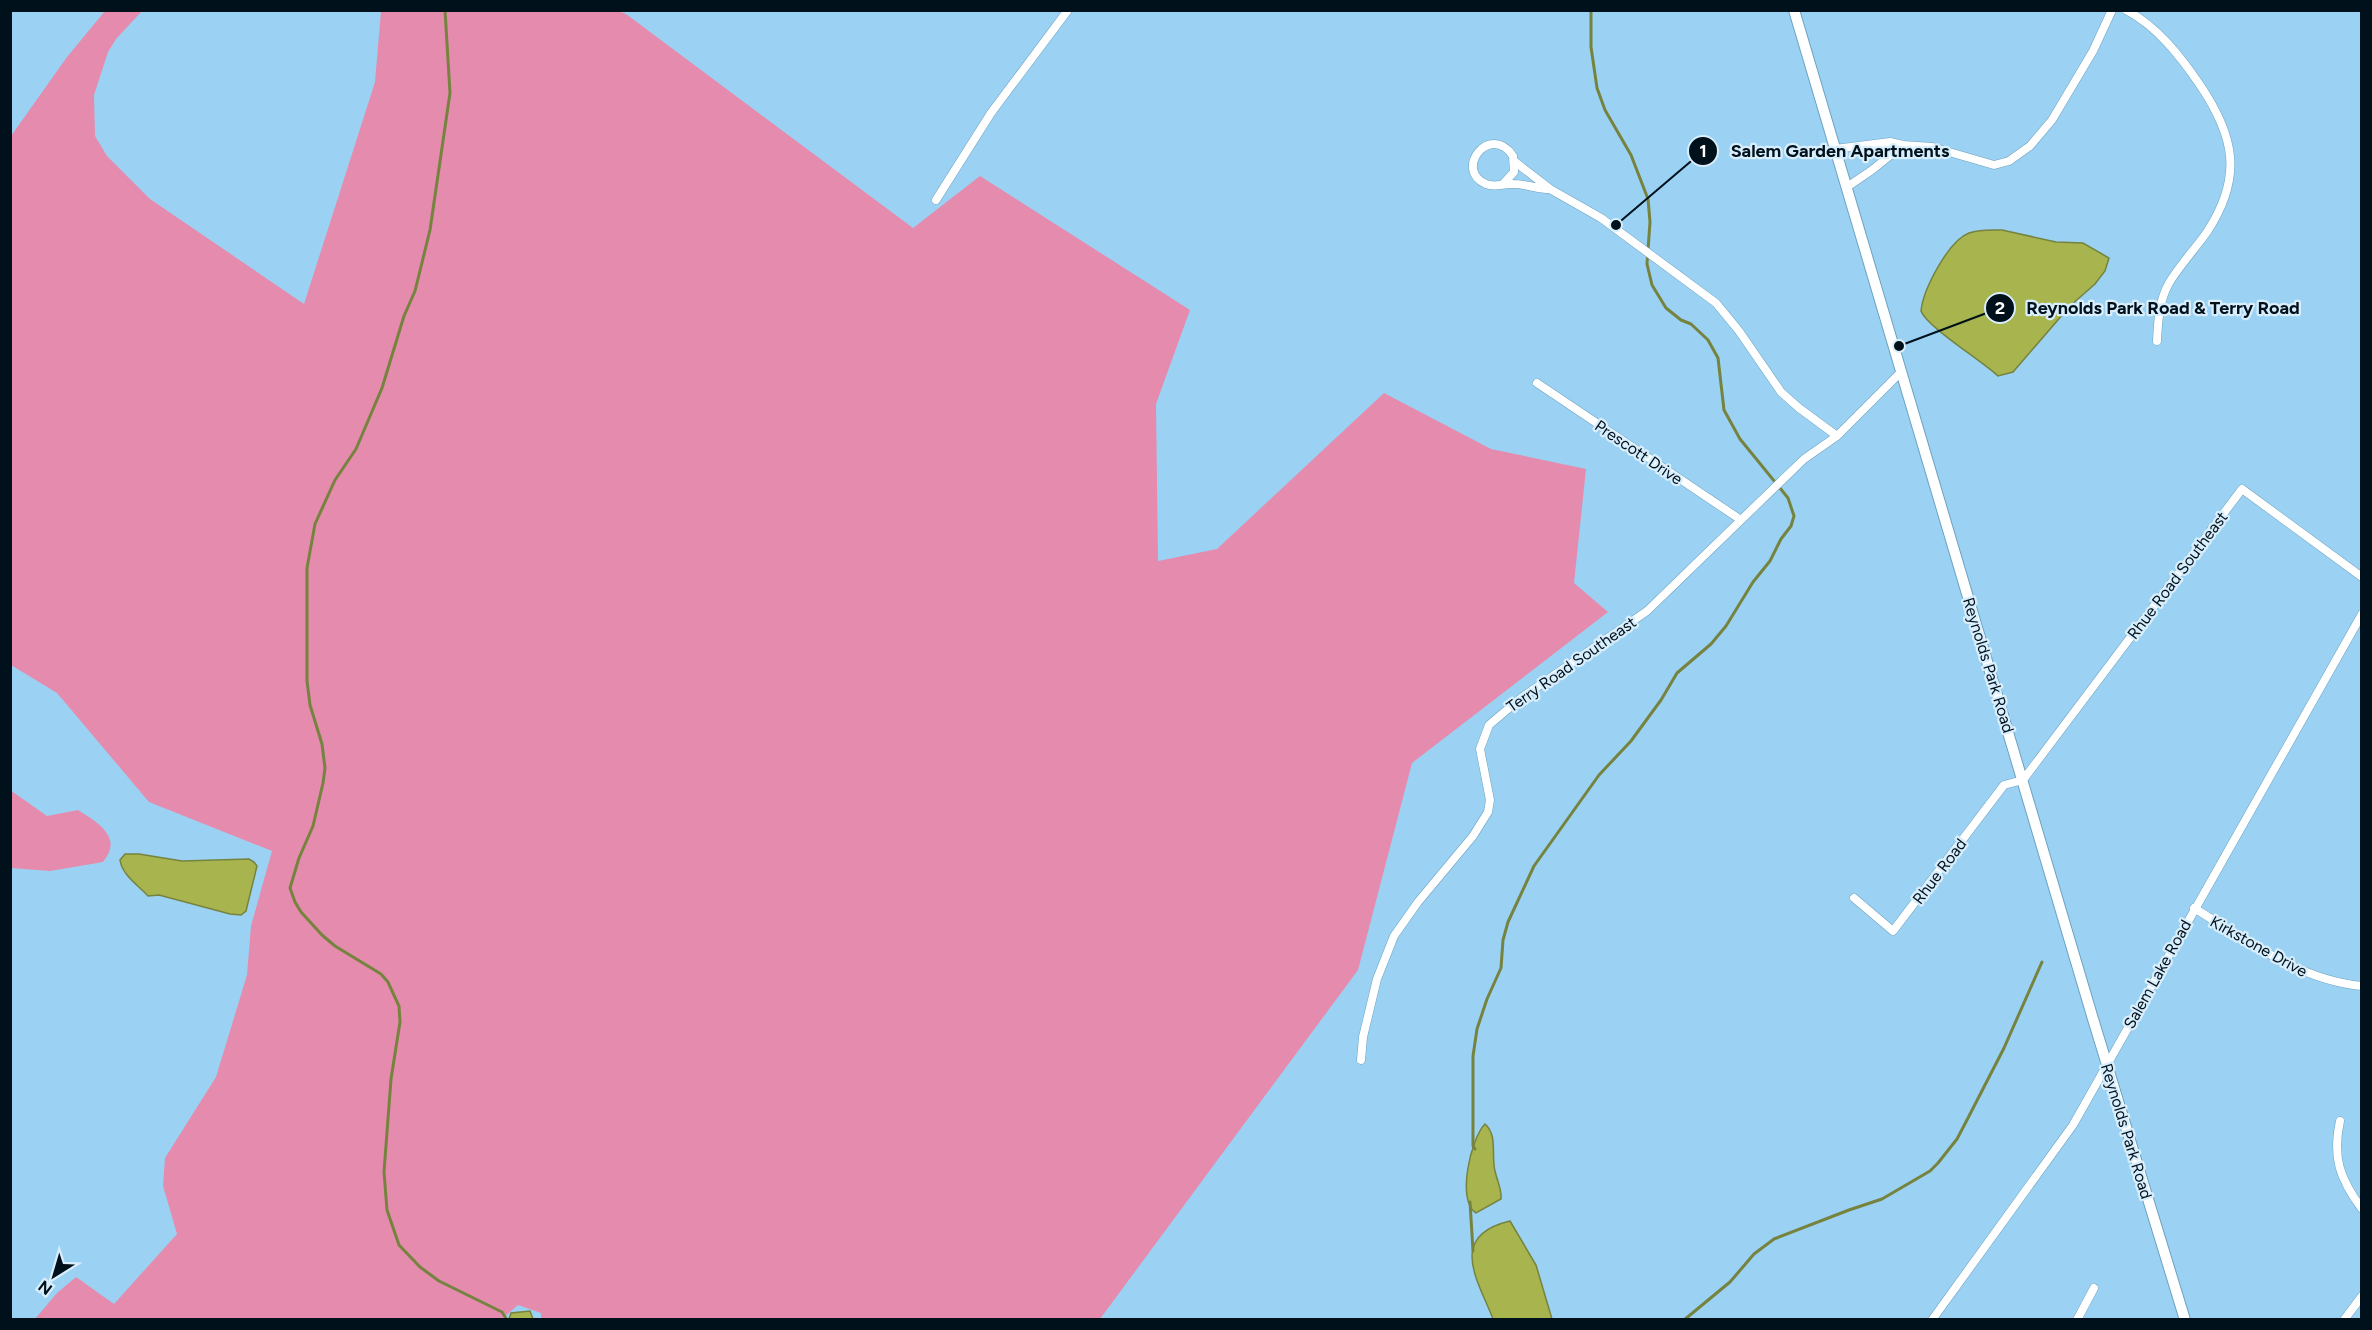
<svg xmlns="http://www.w3.org/2000/svg" width="2372" height="1330" viewBox="0 0 2372 1330" font-family="Figtree,sans-serif">
	<rect width="100%" height="100%" fill="#9bd2f3"/>
	<path fill="#e58bae" d="M105,11h37l-26,28 -8,13 -14,43 1,41 12,20 43,43 154,105 71,-222 6,-71h237l8,3 287,214 67,-52 210,134 -34,94 2,157 59,-12 167,-156 107,56 95,20 -12,114 34,29 -196,151 -54,207 -258,349 -559,1v-7l-23,-8 -17,15 -466,-1 22,-26 19,-16 38,27 63,-70 -14,-48 2,-28 51,-81 31,-102 4,-49 21,-75 -123,-49 -92,-109 -46,-28v-529l56,-79z
		M10,790l37,26 31,-6c12,8 37,21 32,39 -1,5 -5,10 -7,13l-53,9 -39,-3z"/>
	<path fill="#a8b44e" stroke="#76833f" stroke-width="1.5" d="M2002,230l54,12 27,1 26,15 -4,13 -10,13 -25,22 -57,66 -15,4c-17,-16 -71,-49 -77,-65 2,-21 27,-70 48,-78 11,-4 23,-3 33,-3z
		M125,854h14l43,7 67,-2 5,3 3,4 -11,45 -5,4 -11,-1 -71,-19 -11,1c-10,-11 -26,-21 -28,-36z
		M1485,1124c13,11 6,32 10,47 2,10 7,18 6,28l-25,14c-20,-12 -5,-75 9,-89z
		M1510,1221l26,44 16,54h-59c-15,-39 -46,-83 17,-98z
		M530,1311l3,8h-24l2,-6z"/>
	<g fill="none" stroke-linecap="round" stroke-linejoin="round">
		<path stroke="#76833f" stroke-width="3" d="M445,10l5,83 -20,137 -15,61 -11,25 -22,72 -26,61 -21,31 -20,44 -8,44v113l3,24 12,39 3,24 -2,15 -10,43 -14,32 -9,30 5,14 6,10 21,23 13,11 46,28 7,8 11,24 1,16 -9,57 -7,93 3,38 12,35 21,22 19,14 63,31 5,8
			M1475,1149l-2,-3v-90l4,-27 10,-30 14,-31 2,-28 5,-18 26,-56 65,-91 32,-34 30,-41 16,-27 34,-29 15,-18 27,-44 17,-21 11,-22 10,-13 3,-10 -6,-18 -48,-59 -16,-29 -6,-52 -10,-18 -17,-16 -10,-4 -15,-12 -14,-23 -5,-21 3,-42 -2,-23 -17,-44 -26,-45 -8,-22 -6,-41v-37
			M1470,1202l3,49
			M1684,1320l46,-38 24,-28 20,-15 75,-29 33,-11 48,-28 8,-8 19,-24 11,-21 36,-70 38,-86"/>
		<g stroke="#6ca2c1" stroke-width="9">
			<path id="minor" d="M2126,10c31,16 55,47 74,75 35,52 43,92 7,147 -12,17 -27,33 -38,51 -10,18 -11,38 -12,58
				M1835,149l55,-7 13,3 29,2 62,18 15,-4 21,-15 22,-26 41,-69 19,-41
				M1514,161l36,28 51,29 115,85 23,28 42,61 18,16 38,28
				M1503,184l11,-12 -1,-16c-23,-34 -60,14 -27,28 9,4 18,-1 27,0 13,0 24,5 37,5
				M1847,187l25,-17 31,-25
				M936,200l55,-87 77,-103
				M1537,383l204,137
				M1854,898l39,33 111,-146 19,-5 219,-291 120,88
				M2194,908c52,32 105,72 168,78
				M1361,1060l2,-23 14,-58 17,-43 24,-34 55,-66 15,-24 2,-12 -10,-51 9,-24 32,-27 126,-87 157,-152 33,-23 64,-64
				M2340,1121c-8,37 0,58 22,88
				M1932,1320l141,-195 289,-511
				M2077,1320l17,-32
				M2344,1320l18,-24"/>
		</g>
		<g stroke="#6ca2c1" stroke-width="12">
			<path id="secondary" d="M1794,10l299,1009 92,301"/>
		</g>
		<use href="#minor" stroke="#fff" stroke-width="8"/>
		<use href="#secondary" stroke="#fff" stroke-width="10"/>
	</g>
	<g text-anchor="middle" stroke-width="4.5" stroke-linejoin="round" paint-order="stroke">
		<g font-size="16" fill="#00111c" stroke="#d8eefc">
			<text transform="translate(1639 452) rotate(34)" y="6">Prescott Drive</text>
			<text transform="translate(2177 575) rotate(-53)" y="6">Rhue Road Southeast</text>
			<text transform="translate(1571 664) rotate(-35)" y="6">Terry Road Southeast</text>
			<text transform="translate(1989 665) rotate(73)" y="6">Reynolds Park Road</text>
			<text transform="translate(1939 871) rotate(-53)" y="6">Rhue Road</text>
			<text transform="translate(2259 946) rotate(29)" y="6">Kirkstone Drive</text>
			<text transform="translate(2157 974) rotate(-61)" y="6">Salem Lake Road</text>
			<text transform="translate(2127 1131) rotate(73)" y="6">Reynolds Park Road</text>
		</g>
	</g>
	<path fill="none" stroke="#00111c" stroke-width="2" d="M1616 225L1703 151M1899 346L2000 308"/>
	<g fill="#00111c" stroke="#d8eefc" stroke-width="2">
		<circle cx="1616" cy="225" r="6"/>
		<circle cx="1899" cy="346" r="6"/>
		<circle cx="1703" cy="151" r="15"/>
		<circle cx="2000" cy="308" r="15"/>
	</g>
	<g font-size="18" text-anchor="middle" font-weight="bold" fill="#fff">
		<text x="1703" y="157">1</text>
		<text x="2000" y="314">2</text>
	</g>
	<g font-size="18" text-anchor="middle" font-weight="bold" fill="#00111c" stroke="#d8eefc" stroke-width="4.5" stroke-linejoin="round" paint-order="stroke">
		<text x="1840" y="157">Salem Garden Apartments</text>
		<text x="2163" y="314">Reynolds Park Road &amp; Terry Road</text>
	</g>
	<rect width="2372" height="1330" fill="none" stroke="#00111c" stroke-width="24"/>
	<g transform="translate(54 1276) rotate(217)" stroke="#d8eefc" stroke-width="4.5" paint-order="stroke">
	<path d="M0-4.5L10 22L0 15L-10 22Z" fill="#00111c"/>
	<text y="-9" font-size="16" font-weight="bold" text-anchor="middle" fill="#00111c">N</text>
	</g>
</svg>
